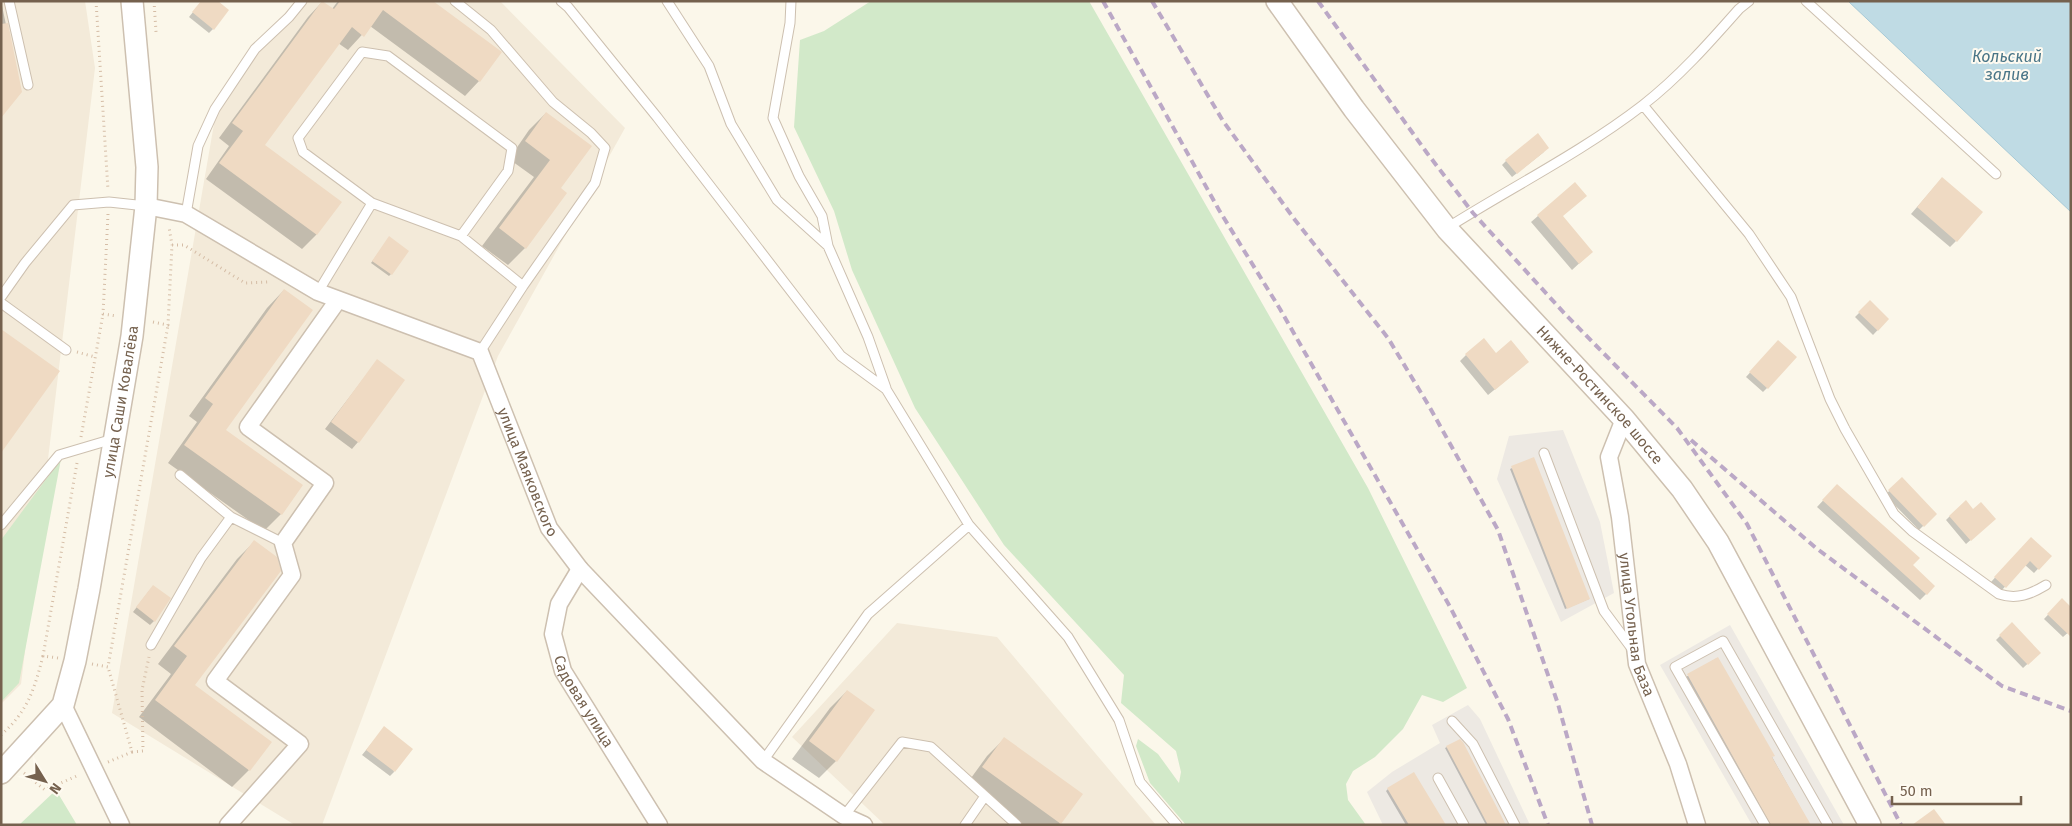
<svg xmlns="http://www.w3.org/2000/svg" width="2072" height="826" viewBox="0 0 2072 826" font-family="'Fira Sans',sans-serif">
	<rect width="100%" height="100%" fill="#fbf7ea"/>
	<path fill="#f3ead9" d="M1,1h84l10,67 -74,616 -20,20z
		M297,1h203l125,127 -127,228 -176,469h-27l-183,-112 107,-618z
		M897,623l100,14 159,188h-271l-93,-88z"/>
	<path fill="#ede9e3" d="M1563,430l37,92 14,71 -53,29 -64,-143 12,-43z
		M1730,625l114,200h-92l-92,-160z
		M1468,705l12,14 50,106h-147l-16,-33 25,-20 48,-29 -8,-18z"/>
	<path fill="#d2e9c9" d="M871,1h218l279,487 99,200 -24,14 -21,-7 -19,34 -28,28 -22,14 -7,13 2,16 18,25h-180l-36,-42 -14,-37 2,-7 20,15 21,29 2,-11 -5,-21 -55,-48 3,-28 -120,-130 -89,-137 -63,-138 -18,-59 -40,-84 6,-87 24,-9z
		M61,459l-42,224 -18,19v-162z
		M56,790l21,35h-58z"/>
	<path fill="#bfdbe4" stroke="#a6c9d6" d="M1848,1h223v211z"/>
	<path fill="#0003" d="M1,1l19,90 -19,26z
		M202,1l11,28 -4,4 -20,-16z
		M338,1h93l48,80 -14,15 -95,-70 -22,24 -10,-7 -75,102 77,57 -24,33 -14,14 -96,-70 23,-33 -10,-8 89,-121 14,-15 10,7z
		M546,113l13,76 -34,59 -17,17 -26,-19 52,-69 -25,-18 20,-29z
		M1544,152l-32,25 -10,-12 4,-4z
		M1575,184l-13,33 23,41 -13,12 -41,-48z
		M1936,185l20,56 -6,6 -39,-33z
		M388,240l3,34 -2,2 -18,-13z
		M284,290l-60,141 77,55 -20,28 -17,17 -96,-68 29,-41 -8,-6 78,-108z
		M1870,302l18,17 -15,16 -18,-18z
		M1774,346l-7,42 -4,4 -17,-15z
		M1466,355l55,13 -33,27 -28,-34z
		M377,361l-19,81 -6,7 -27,-20z
		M1533,458l56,141 -24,10 -55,-140z
		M1902,479l33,35 -16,16 -34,-35z
		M1831,492l103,94 -14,14 -103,-93z
		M1973,510l17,13 -24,21 -20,-24 4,-4z
		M2031,538l19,18 -16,17 -9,-8 -24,26 -10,-9z
		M254,542l-60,144 55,84 -17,17 -93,-70 32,-43 -13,-10 79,-105z
		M149,591l5,30 -4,4 -17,-13z
		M2062,600l9,30 -8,7 -19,-18z
		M2012,624l27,29 -16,15 -27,-28z
		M1717,658l93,167h-41l-83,-148z
		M847,691l26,20 -37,50 -17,17 -27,-19 38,-51z
		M384,728l10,44 -4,4 -28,-21z
		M1004,739l56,84 -1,2h-38l-55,-40 21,-29z
		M1447,747l58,78h-19l-41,-77z
		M1388,789l56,36h-38l-20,-34z"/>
	<path fill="#efdac3" d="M201,1h17l11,9 -15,20 -22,-18z
		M322,1l12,8 6,-8h93l69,51 -22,30 -97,-72 -19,27 -12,-10 -87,118 77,57 -25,33 -98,-72 24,-32 -11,-8z
		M8,23l14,69 -21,26v-94z
		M546,112l46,34 -31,42 6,5 -41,56 -27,-21 51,-68 -25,-19z
		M1538,133l11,15 -32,26 -12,-14z
		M1942,177l41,35 -26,30 -40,-35z
		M1575,182l12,14 -24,20 30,36 -14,12 -42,-49z
		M389,236l20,15 -17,24 -20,-14z
		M284,289l29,21 -87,120 77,55 -21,30 -98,-70 29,-41 -8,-6z
		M1870,300l19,19 -11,12 -20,-19z
		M1,329l59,42 -59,82z
		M1484,338l12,15 15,-13 18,22 -34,28 -30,-36z
		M1778,340l19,17 -29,32 -19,-17z
		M377,359l28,21 -46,63 -28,-21z
		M1534,457l56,142 -23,10 -56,-143z
		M1902,477l35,37 -13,13 -36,-37z
		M1837,484l83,74 -7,7 22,21 -8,9 -105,-95z
		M1966,500l7,9 8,-7 15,17 -25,22 -22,-25z
		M2031,537l21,19 -13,14 -9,-9 -24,27 -12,-11z
		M254,540l23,17 4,14 -86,114 77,57 -22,29 -95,-71 32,-44 -13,-10z
		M153,585l18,13 -16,24 -19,-15z
		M2062,598l9,9v30l-24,-23z
		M2012,622l29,31 -13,12 -29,-30z
		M1718,657l57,99 -3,1 39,68h-40l-84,-151z
		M847,690l28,20 -38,52 -28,-21z
		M384,726l29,23 -18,23 -29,-22z
		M1004,737l79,57 -22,30 -79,-57z
		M1460,739l3,3 43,83h-18l-42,-79z
		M1414,772l32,53h-37l-22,-37z
		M1934,809l12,16h-34z"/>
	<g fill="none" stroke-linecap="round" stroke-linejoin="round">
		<g stroke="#cdc0b0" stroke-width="11">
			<path id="service" d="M9,1l19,84
				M455,1l36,29 62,72 38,31 14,15 -10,35 -72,103 -43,66
				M561,1l7,6 89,110 184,239 45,33 83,136 99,112 51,83 21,62 37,43
				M667,1l42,65 22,58 46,76 51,46 40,91 18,51
				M791,1l-1,22 -17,95 26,58 23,40 6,30
				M1806,1l190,173
				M1643,105l106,129 42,63 39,102 15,30 49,85 18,17 87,63c18,6 32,0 47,-9
				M186,214l12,-68 17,-37 40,-60 34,-32 13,-16
				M1447,228c65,-41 135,-76 196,-123 36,-28 66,-62 96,-96l10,-8
				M461,236l47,-65 4,-23 -124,-92 -26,-4 -64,86 5,14 69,51 89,33 62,50
				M318,292l54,-89
				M1,297l24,-34 48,-58 36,-3 37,4
				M1,303l65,47
				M1544,453l60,158 29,39
				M180,475l51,42 52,26
				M1,525l58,-70 54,-16
				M151,645l50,-87 30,-41
				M1452,721l21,23 42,81
				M763,761l105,-147 101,-89
				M1438,778l26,47
				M844,816l58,-74 29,5 86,78
				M965,825l20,-29
				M1765,825l-90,-158 48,-26 105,184"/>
		</g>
		<g stroke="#cdc0b0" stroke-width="19">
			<g id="minor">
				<path id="s1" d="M146,206l40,8 132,78 162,60 69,176 31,41 183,192 81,55 20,9"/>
				<path id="s2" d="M1624,419l-15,38 11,60 17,147 41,100 19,61"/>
				<path id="s3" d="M580,569l-21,35 -6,30 10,37 96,154"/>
				<path d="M63,705l58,120"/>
				<path d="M228,825l72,-81 -85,-63 77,-106 -9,-32 42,-60 -77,-56 90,-127"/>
			</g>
		</g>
		<g stroke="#cdc0b0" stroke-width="24">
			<g id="tertiary">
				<path id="s4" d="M1277,1l77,108 93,120 177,190 58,70 36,53 152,283"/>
				<path id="s5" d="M1,773l62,-68 12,-44 14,-72 43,-253 14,-130 1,-39 -15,-166"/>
			</g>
		</g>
		<path stroke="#d5bda6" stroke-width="3" stroke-dasharray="1 4" stroke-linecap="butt" d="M96,1l12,189
			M154,1l2,31
			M108,214l-5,100 14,2
			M172,245h12l61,38 23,-1
			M153,322l15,3 4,-80 -3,-18
			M77,352l18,5
			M81,437l22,-123
			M58,658l-15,-2 34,-193
			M92,664l16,3 60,-342
			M1,735c27,-24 33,-45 42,-79
			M132,752l11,-1 -1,-61 7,-33
			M108,762l24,-10 -24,-85
			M24,773l21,17 34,-15"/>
		<use href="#service" stroke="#fff" stroke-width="9"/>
		<use href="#minor" stroke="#fff" stroke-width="16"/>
		<use href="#tertiary" stroke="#fff" stroke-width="21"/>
		<path stroke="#bba8c6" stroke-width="4" stroke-dasharray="8 5" stroke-linecap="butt" d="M1103,1l116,209 61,99 169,296 59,114 40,106
			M1152,1l71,120 72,99 93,118 41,68 69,124 60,174 34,121
			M1318,1l109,152 46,60 92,101 112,114 70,96 154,301
			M1691,440l125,108 186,138 69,25"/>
	</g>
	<g text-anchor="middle" stroke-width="4" stroke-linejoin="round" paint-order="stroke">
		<g font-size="15" fill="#75614e" stroke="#fefaf0">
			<text dy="5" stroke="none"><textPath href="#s4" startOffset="510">Нижне-Ростинское шоссе</textPath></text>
			<text dy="5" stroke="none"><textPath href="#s5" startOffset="401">улица Саши Ковалёва</textPath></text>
			<text dy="5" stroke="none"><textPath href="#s1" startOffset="496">улица Маяковского</textPath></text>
			<text dy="5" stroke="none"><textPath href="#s2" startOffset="211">улица Угольная База</textPath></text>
			<text dy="5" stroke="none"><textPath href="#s3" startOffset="146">Садовая улица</textPath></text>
		</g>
		<g font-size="16" font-style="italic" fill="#497587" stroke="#fefaf0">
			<text x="2007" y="62">Кольский<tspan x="2007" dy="18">залив</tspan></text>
		</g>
	</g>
	<rect width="2072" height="826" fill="none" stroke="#75614e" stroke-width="5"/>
	<g transform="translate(45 781) rotate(127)" stroke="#fefaf0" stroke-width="4" paint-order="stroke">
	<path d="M0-4L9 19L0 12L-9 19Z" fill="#75614e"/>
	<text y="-8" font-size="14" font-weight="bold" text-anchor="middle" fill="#75614e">N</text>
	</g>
	<path d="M1892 796v8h129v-8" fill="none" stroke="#75614e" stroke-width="2.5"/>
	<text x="1900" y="796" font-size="15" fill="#75614e" stroke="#fefaf0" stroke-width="4" paint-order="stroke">50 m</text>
</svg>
